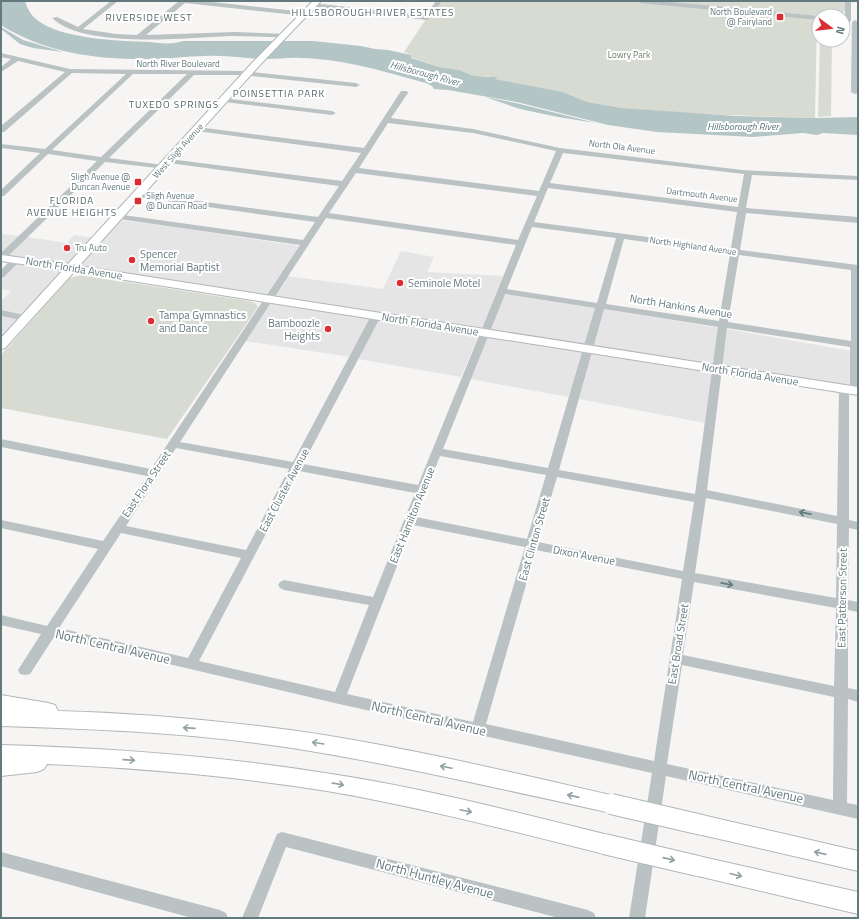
<svg xmlns="http://www.w3.org/2000/svg" width="859" height="919" viewBox="0 0 859 919" font-family="'Titillium Web',sans-serif">
	<rect width="100%" height="100%" fill="#f6f5f3"/>
	<path fill="#e4e5e4" d="M119,220l48,6 132,20 -34,51 -187,-31z
		M1,234l19,2 -19,18z
		M74,235l21,3 -24,27 -64,-9 20,-19 40,6z
		M401,251l33,6 -7,15 76,4 -22,54 -208,-32 14,-22 96,13z
		M18,262l49,7 -43,46 -23,-4v-10l10,-10 -10,-2v-9z
		M504,294l91,14 -11,38 -95,-15z
		M271,302l100,16 -21,39 -105,-16z
		M604,309l115,19 -6,38 -120,-19z
		M1,316l19,3 -19,21z
		M379,319l100,15 -18,43 -103,-18z
		M727,329l124,22v37l-129,-21z
		M487,336l96,15 -14,46 -99,-18z
		M592,352l120,19 -7,52 -126,-24z"/>
	<path fill="#d8dbd2" d="M438,1h194l185,18 -2,99 -119,-4 -74,-6 -35,-6 -24,-10 -68,-13 -6,-3h-15l-15,-6 -20,-3 -29,-10 1,-2 -7,-3z
		M650,1h195v10l-2,1v5v-1h-24z
		M820,40h12l-1,76 -13,1z
		M81,275l168,26 6,2 3,4 -91,132 -166,-31v-53l69,-77z"/>
	<path fill="#b4c5c5" d="M1,1h24c2,7 6,14 11,18 23,20 83,22 113,23 12,1 22,3 34,-1h130l48,5 14,3 13,1 23,5v3l28,9 20,3 15,6 23,1 -2,2 68,13 24,10 35,6 113,8 80,2 43,-1v18l-35,-2 -6,2 -14,-2 -50,4 -96,-5 -49,-7 -91,-23 -69,-12 -14,-1 -2,-3 -6,-3c-41,-11 -81,-24 -125,-25 -11,-1 -22,1 -33,1 -21,0 -42,-4 -64,-3 -17,0 -34,3 -51,3 -52,1 -104,-5 -149,-32l-3,-3z
		M1,27l22,13 40,12 -30,-4 -13,-4 -19,-15z
		M485,97l31,6 80,20 -38,-6 -38,-8z"/>
	<g fill="none" stroke-linecap="round" stroke-linejoin="round">
		<g stroke="#afb6b8" stroke-width="2">
			<path id="major" d="M313,1h8l-63,66 -179,199 779,121v8l-784,-123 -69,76 -4,1v-11l62,-68 -62,-9v-6l67,9 184,-201z"/>
		</g>
		<g stroke="#b1b7b8" stroke-width="2">
			<path id="highway" d="M1,695l47,8 7,2 3,6c77,2 156,9 232,19 108,15 215,41 321,65l8,2 3,7 -3,7 -8,2c-106,-23 -212,-48 -319,-65 -96,-15 -194,-19 -291,-22z
				M1,745c109,3 217,11 324,28 94,14 187,38 279,61l8,3 3,7 -3,7 -8,3c-92,-23 -184,-47 -277,-63 -93,-15 -187,-23 -280,-27l-3,5 -7,3 -36,4z
				M702,815l156,36v20l-156,-36 -8,-3 -3,-7 3,-7z
				M698,856l160,36v22l-160,-38 -8,-3 -3,-7 3,-7z"/>
		</g>
		<path fill="#bbc2c3" fill-rule="evenodd" d="M111,1h7l-35,28 33,5 21,1 42,-34h24l102,11 3,2 -3,2 -120,-13 -39,32 89,-3 51,2v2l-2,1c-18,0 -37,-1 -55,-1 -44,2 -144,13 -177,-18l5,-1 21,10z
			M436,1h6l-13,18 -2,1 -114,-13 -3,-2 3,-2 112,13z
			M637,1h23l159,15v4l-179,-17z
			M845,1h6v20l-3,2 -3,-2z
			M855,20l3,2v71l-3,1 -4,-2 1,-70z
			M1,53l69,16 172,2 114,12 4,2 -4,2 -114,-12h-48l-85,83 54,7 4,2 -1,2 -61,-7 -101,98 -3,1v-8l96,-92 -49,-7 -44,42h-3v-6l39,-37 -39,-5v-4l44,5 81,-75 -54,-1 -68,59h-3v-6l64,-54 -47,-11 -17,11v-5l10,-8 -10,-2zM133,74h54l-86,83 -49,-7z
			M401,91h6l1,2 -17,25 82,11 87,19 182,22 116,6v4l-106,-5 -6,33 112,9v6l-112,-10 -6,37 118,15v128h-7l-1,-2v-44l-123,-19 -20,162 130,26 2,-127 1,-2h8l1,2v131l9,2v8l-9,-2 -1,72 10,2v10l-10,-2v78l10,2v12l-10,-3 -1,104 11,2v14l-192,-43 -21,142h-16l23,-145 -313,-69 -285,-67 -24,37 -5,1 -5,-1 -2,-4 23,-36 -40,-9v-10l46,11 51,-77 -97,-21v-8l102,21 44,-65 -146,-29v-8l150,30 149,-224 -181,-26 -3,-1 -1,-2 1,-2 187,26 12,-18 -177,-25 -4,-2 4,-2 180,24 21,-31 -170,-23 -4,-2 4,-2 173,22 19,-28 -164,-22 -4,-2 4,-2 167,21zM388,123l85,10 83,18 -17,40 -180,-23zM563,153l181,21 -6,33 -188,-24zM356,173l181,23 -19,44 -189,-27zM548,188l189,24 -6,36 -197,-26zM326,218l190,27 -98,240 -115,-21 78,-148 -5,-3 -5,3 -78,146 -113,-20zM532,227l84,11 -19,65 -90,-14zM624,239l106,15 -11,67 -113,-17zM739,255l112,15v71l-123,-19zM505,294l90,14 -47,160 -105,-19zM604,309l114,18 -23,167 -136,-24zM176,448l113,21 -43,81 -120,-24zM440,456l106,19 -19,64 -111,-22zM299,471l116,22 -42,104 -89,-17 -4,2 -2,3 2,3 4,2 85,15 -34,87 -136,-31zM557,477l137,25 -11,69 -145,-29zM706,498l131,26 -1,74 -141,-25zM413,525l112,22 -52,175 -126,-28zM121,533l120,25 -53,100 -129,-30zM536,550l146,29 -28,182 -168,-37zM694,582l142,26 -2,78 -151,-31zM682,665l152,32 -1,103 -166,-36z
			M221,98l111,13 4,2 -4,2 -108,-13h-3z
			M16,257l3,1 1,2 -1,2 -15,15 -3,1v-8l12,-12z
			M1,310l28,6 2,2 -5,3 -25,-5z
			M282,832l306,78 6,3 2,5h-37l-273,-71 -28,71h-16l35,-84z
			M1,852l219,58 6,3 2,5h-36l-191,-52z"/>
		<use href="#major" fill="#fff" fill-rule="evenodd"/>
		<use href="#highway" fill="#fff" fill-rule="evenodd"/>
		<g stroke="#b1b7b8" stroke-width="22" stroke-linecap="butt">
			<path id="highway-bridge" d="M611,804l91,21
				M604,844l94,22"/>
		</g>
		<use href="#highway-bridge" stroke="#fff" stroke-width="20"/>
	</g>
	<defs><path id="oneway-shaft" d="M-6 0H5M1.5-3L5.5 0L1.5 3" fill="none" stroke-width="1.6" stroke-linecap="round" stroke-linejoin="round"/></defs>
	<g stroke="#62797d">
		<use href="#oneway-shaft" transform="translate(805 513) rotate(-169)"/>
		<use href="#oneway-shaft" transform="translate(727 584) rotate(11)"/>
	</g>
	<g stroke="#91a1a4">
		<use href="#oneway-shaft" transform="translate(189 728) rotate(-176)"/>
		<use href="#oneway-shaft" transform="translate(318 743) rotate(-171)"/>
		<use href="#oneway-shaft" transform="translate(129 760) rotate(4)"/>
		<use href="#oneway-shaft" transform="translate(446 767) rotate(-168)"/>
		<use href="#oneway-shaft" transform="translate(338 784) rotate(10)"/>
		<use href="#oneway-shaft" transform="translate(573 796) rotate(-167)"/>
		<use href="#oneway-shaft" transform="translate(466 811) rotate(12)"/>
		<use href="#oneway-shaft" transform="translate(820 853) rotate(-167)"/>
		<use href="#oneway-shaft" transform="translate(669 859) rotate(13)"/>
		<use href="#oneway-shaft" transform="translate(736 875) rotate(14)"/>
	</g>
	<g fill="#db2e34" stroke="#fff" stroke-width="1.5">
		<rect x="776" y="13" width="8" height="8" rx="2"/>
		<rect x="134" y="178" width="8" height="8" rx="2"/>
		<rect x="134" y="197" width="8" height="8" rx="2"/>
		<circle cx="67" cy="248" r="4"/>
		<circle cx="132" cy="260" r="4"/>
		<circle cx="400" cy="283" r="4"/>
		<circle cx="151" cy="321" r="4"/>
		<circle cx="328" cy="329" r="4"/>
	</g>
	<g text-anchor="middle" stroke-width="4" stroke-linejoin="round" paint-order="stroke">
		<g font-size="9" fill="#62797d" stroke="#fff" text-anchor="end">
			<text x="772" y="15">North Boulevard<tspan x="772" dy="10">@ Fairyland</tspan></text>
			<text x="130" y="180">Sligh Avenue @<tspan x="130" dy="10">Duncan Avenue</tspan></text>
			<text x="146" y="199" text-anchor="start">Sligh Avenue<tspan x="146" dy="10">@ Duncan Road</tspan></text>
			<text x="75" y="251" text-anchor="start">Tru Auto</text>
		</g>
		<g font-size="9" fill="#6f7a65" stroke="#fff">
			<text x="629" y="58">Lowry Park</text>
		</g>
		<g font-size="9" fill="#62797d" stroke="#fff">
			<text x="178" y="67">North River Boulevard</text>
			<text transform="translate(622 147) rotate(7)" y="3">North Ola Avenue</text>
			<text transform="translate(178 151) rotate(-48)" y="3">West Sligh Avenue</text>
			<text transform="translate(702 195) rotate(7)" y="3">Dartmouth Avenue</text>
			<text transform="translate(693 246) rotate(8)" y="3">North Highland Avenue</text>
		</g>
		<g font-size="10" letter-spacing="1" fill="#546568" stroke="#fff">
			<text x="373" y="16">HILLSBOROUGH RIVER ESTATES</text>
			<text x="149" y="21">RIVERSIDE WEST</text>
			<text x="279" y="97">POINSETTIA PARK</text>
			<text x="174" y="108">TUXEDO SPRINGS</text>
			<text x="72" y="204">FLORIDA<tspan x="72" dy="12">AVENUE HEIGHTS</tspan></text>
		</g>
		<g font-size="10" font-style="italic" fill="#5d7878" stroke="#fff">
			<text transform="translate(425 73) rotate(15)" y="4">Hillsborough River</text>
			<text x="743" y="130">Hillsborough River</text>
		</g>
		<g font-size="11" fill="#62797d" stroke="#fff" text-anchor="start">
			<text x="140" y="258">Spencer<tspan x="140" dy="13">Memorial Baptist</tspan></text>
			<text x="408" y="287">Seminole Motel</text>
			<text x="159" y="319">Tampa Gymnastics<tspan x="159" dy="13">and Dance</tspan></text>
			<text x="320" y="327" text-anchor="end">Bamboozle<tspan x="320" dy="13">Heights</tspan></text>
		</g>
		<g font-size="11" fill="#62797d" stroke="#fff">
			<text transform="translate(74 268) rotate(9)" y="4">North Florida Avenue</text>
			<text transform="translate(681 306) rotate(9)" y="4">North Hankins Avenue</text>
			<text transform="translate(430 324) rotate(9)" y="4">North Florida Avenue</text>
			<text transform="translate(750 374) rotate(9)" y="4">North Florida Avenue</text>
			<text transform="translate(146 484) rotate(-56)" y="4">East Flora Street</text>
			<text transform="translate(284 490) rotate(-62)" y="4">East Cluster Avenue</text>
			<text transform="translate(412 515) rotate(-68)" y="4">East Hamilton Avenue</text>
			<text transform="translate(534 539) rotate(-74)" y="4">East Clinton Street</text>
			<text transform="translate(584 555) rotate(11)" y="4">Dixon Avenue</text>
			<text transform="translate(842 598) rotate(-89)" y="4">East Patterson Street</text>
			<text transform="translate(678 644) rotate(-81)" y="4">East Broad Street</text>
		</g>
		<g font-size="13" fill="#62797d" stroke="#fff">
			<text transform="translate(113 646) rotate(13)" y="5">North Central Avenue</text>
			<text transform="translate(429 718) rotate(13)" y="5">North Central Avenue</text>
			<text transform="translate(746 786) rotate(12)" y="5">North Central Avenue</text>
			<text transform="translate(435 878) rotate(15)" y="5">North Huntley Avenue</text>
		</g>
	</g>
	<rect width="859" height="919" fill="none" stroke="#62797d" stroke-width="4"/>
	<g transform="translate(831 28) rotate(105)"><circle r="19" fill="#ffffff" stroke="#c0c9cb"/>
	<path d="M0-3L7 15L0 10L-7 15Z" fill="#db2e34"/>
	<text y="-6" font-size="11" font-weight="bold" text-anchor="middle" fill="#62797d">N</text>
	</g>
</svg>
